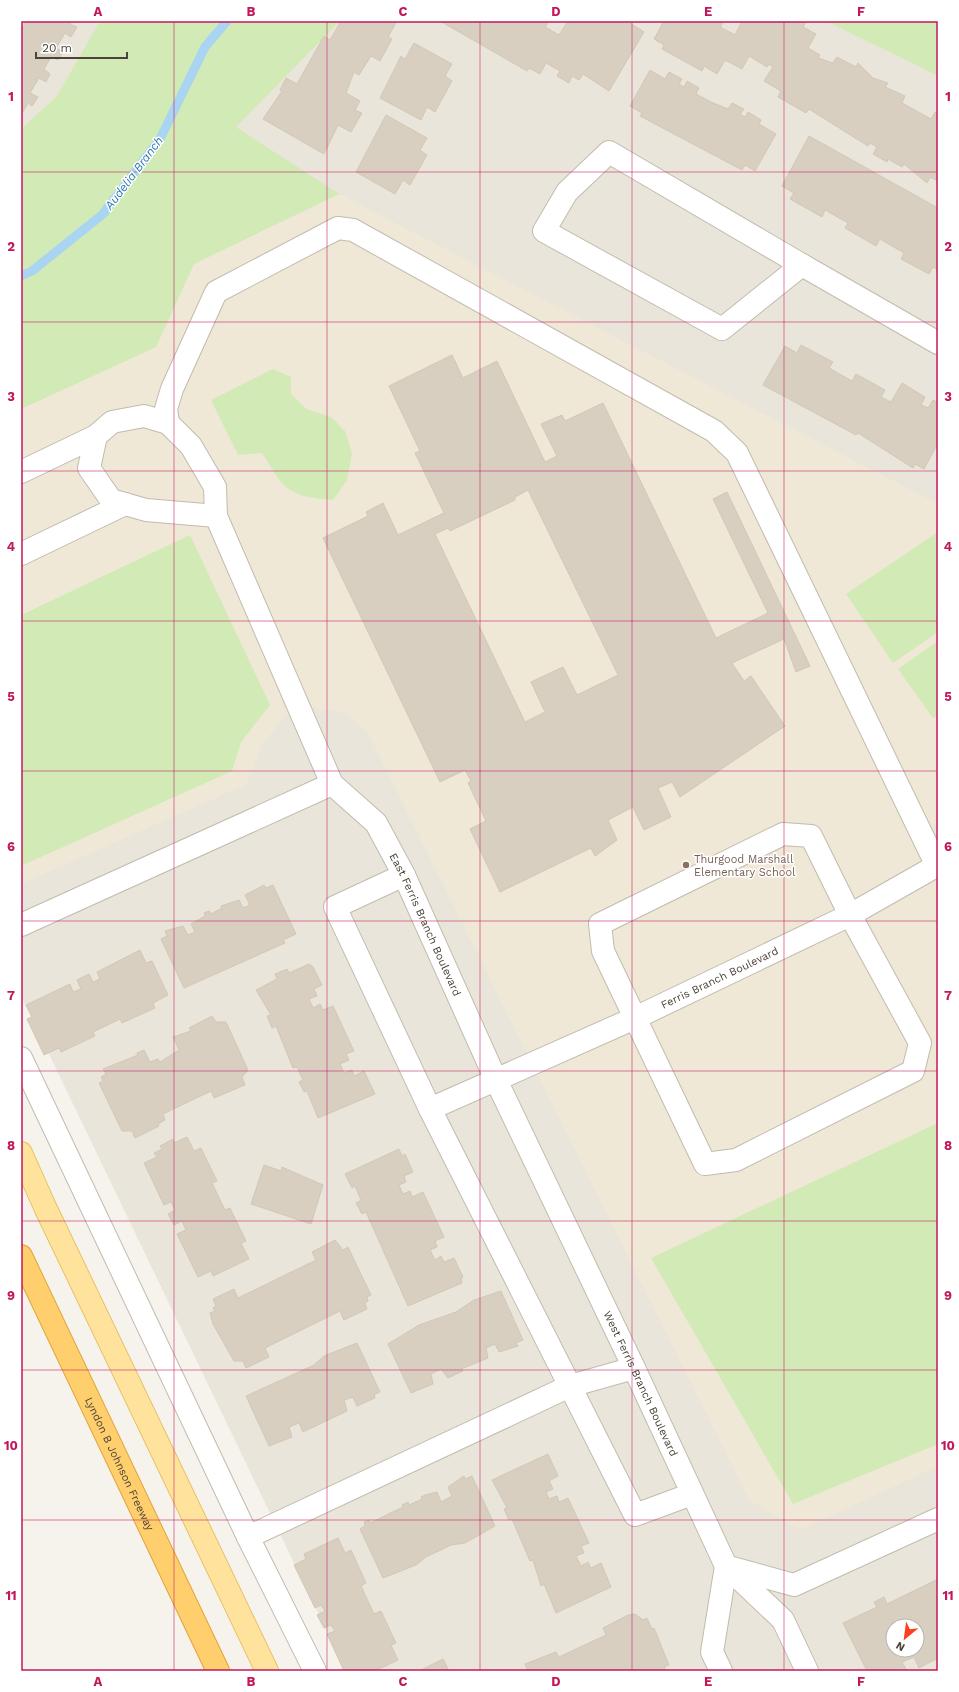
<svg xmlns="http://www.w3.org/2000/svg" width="959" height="1692" viewBox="0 0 959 1692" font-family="'Work Sans',sans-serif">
	<rect width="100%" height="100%" fill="#f6f3ec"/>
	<path fill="#eae5da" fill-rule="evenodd" d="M21,21h917v1650h-592l-325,-675zM893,1626h24v24h-24z"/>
	<path fill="#efe8d6" d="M339,194l599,310v319l-8,3 8,21v619l-138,64 -51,-30 -382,-769 -23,-19 -37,-5 -23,11 -22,26 -15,40 -226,100v-475l135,-62 38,-83z"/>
	<path fill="#d2eab5" d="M100,21h240l-104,106 103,67 -145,70 -38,83 -135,62v-280l36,-33z
		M826,21h112v55z
		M273,369l18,8v17l15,15 25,8 14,14 7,22 -5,27 -14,20c-18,-2 -36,-2 -50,-16 -6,-6 -15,-22 -21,-31l-24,2 -27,-55z
		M938,532v100l-45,31 -47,-69z
		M190,535l80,170 -29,37 -9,29 -211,95v-251z
		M938,641v75l-5,2 -35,-49z
		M938,1123v321l-145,60 -142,-246z"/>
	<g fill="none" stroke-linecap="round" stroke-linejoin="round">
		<path stroke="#a9d4f2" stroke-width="9" d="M21,276l11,-5 71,-57 57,-75 45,-92 22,-26"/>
	</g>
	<path fill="#d8cfc1" stroke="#d3c7b4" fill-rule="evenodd" d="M26,21h46l-2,3 7,3 -6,10 -6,-4 -9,15 7,4 -5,8 -7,-3 -7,12 6,5 -4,8 -7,-4 -9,15 8,4 -6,9 -4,-3 -7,12v-84z
		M341,21h16l4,2 1,-2h35l-9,16 4,2 -12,22 -9,-5 -12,19 -5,-3 -8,21 14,8 -5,9 7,3 -11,19 -13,-7 -14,29 -61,-35 19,-28 -2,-1 6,-12 11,6 27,-48 6,4z
		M440,21h104l4,2 -3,4 14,8 9,-14h23l3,2v-2h33l17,11 -35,59 -26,-17 -4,6 -7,-4 -3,7 -12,-7 3,-5 -14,-8 -6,11 -11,-6 -2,3z
		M664,21h55l4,2 -3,4 15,8 7,-14 64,1 -3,5 13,7 -8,14 12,7 -2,3 15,5 4,-6 19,10 2,-4 15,15 15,5 -3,4 20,9 -3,7 29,16 4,-7 3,2v67l-8,-4 -3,6 -23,-19 -2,3 -14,-8 -1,3 -14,-8 4,-7 -7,-4 -2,3 -59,-37 -3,4 -28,-16 3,-6 -17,-10 9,-14 -4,-3 -2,3 -18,-11 -7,13 -17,-9 -8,14 -13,-8 -2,5 -40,-22 2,-4 -10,-6z
		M414,43l38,21 -7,12 7,5 -17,31 -8,-5 -6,13 -41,-22 21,-42 4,3z
		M650,70l15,9 4,-7 13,7 -3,5 5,3 3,-6 12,7 -3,6 15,8 17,7 4,-6 12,6 -4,5 5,3 3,-5 13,8 -2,4 17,10 -21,37 -10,-6 -3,5 -102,-54 2,-3 -12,-7z
		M386,115l41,23 -7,12 7,5 -17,30 -7,-5 -8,14 -39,-22z
		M809,136l129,72v62l-5,-3 -4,7 -28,-15 3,-6 -24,-14 -4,7 -31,-18 3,-5 -23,-13 -3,7 -32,-18 4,-6 -12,-7z
		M801,345l32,17 -4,6 23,13 4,-7 29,16 -4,7 10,5 11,-19 23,14 -4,8 7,3 5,-8 5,3v40l-14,26 -9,-5 -2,4 -55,-35 -2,2 -93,-50 22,-39 12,7z
		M452,355l11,23 34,-17 48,101 12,-6 -16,-32 21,-9 3,6 38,-18 113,235 52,-25 -55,-114 14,-7 83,174 -14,6 -12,-33 -52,24 12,18 7,-5 34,50 -105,71 -8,-15 -14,6 13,29 -27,13 -11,-23 -25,13 9,20 -22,16 -4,-8 -91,44 -30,-63 16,-8 -18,-38 3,-2 -6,-11 -25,12 -117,-244 45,-22 -2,-4 17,-9 15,32 46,-22 -29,-60 5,-2 -31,-65zM528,490l90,185 -41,20 -14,-28 -32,15 14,30 -20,10 -90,-188 13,-6 2,3 65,-31v-3z
		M264,885l2,3 7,-3 23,49 -13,6 2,3 -101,45 -23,-49 6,-3 -2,-5 18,-5 5,9 7,-3 -4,-8 14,-8 -1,-3 5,-2 2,3 11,-6 -1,-2 18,-6 4,8 7,-3 -5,-10z
		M140,950l6,13 6,-2 16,34 -15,8 2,5 -33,15 -2,-4 -27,13 2,4 -34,16 -2,-4 -15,7 -17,-36 5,-2 -6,-12 44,-21 3,8 8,-3 -4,-9 12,-6 4,8 7,-3 -3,-7z
		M309,964l4,3 9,18 -8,4 3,7 -8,3 4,9 7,-4 3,6 10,-4 21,45 -8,3 3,6 -9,4 4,9 8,-3 2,6 10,-5 11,23 -57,24 -11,-27 -3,1 -5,-10 4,-2 -6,-13 -4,1 -17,-42 -4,2 -5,-12 4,-1 -15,-25 21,-11 -2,-5 12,-5 2,4z
		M212,1016l4,6h10l22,48 -6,7 3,8 -31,13 -3,-7 -48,23 2,6 -7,4 1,2 -24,12 -3,-7h-10l-23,-48 4,-2 -2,-4 5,-3 -3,-5 35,-14 -1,-2 7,-3 6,12 8,-3 2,3 19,-12 -6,-13 18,-6 -2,-3z
		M187,1137l7,14 7,-3 16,33 -5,2 13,27 5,-2 16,33 -5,2 8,16 -36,17 -2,-5 -13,6 -21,-43 9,-4 -4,-9 -8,4 -6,-11 7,-4 -4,-8 -7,3 -20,-42 13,-6 -3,-4 8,-4 -2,-3 13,-7 1,4z
		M399,1149l3,7 3,-2 8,18 -9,4 2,6 -7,3 4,9 7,-3 2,6 11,-5 21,45 -9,4 2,6 -7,3 5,10 6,-4 3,6 10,-4 9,19 -2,1 1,5 -54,23 -42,-94 -4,2 -6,-11 5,-3 -6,-14 -3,2 -7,-14z
		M264,1165l17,6 1,-4 41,18 -12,39 -60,-20z
		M335,1240l8,10 5,-3 23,48 -4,2 1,4 -3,2 2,6 -23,11 -4,-9 -75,37 4,9 -23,11 -3,-7h-9l-21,-37 -3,-11 5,-2 -2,-3 3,-2 -3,-7 21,-10 4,9 78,-38 -4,-8z
		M501,1291l22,49 -7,3 2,3 -19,6 -4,-8 -9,4 2,10 -27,11 2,2 -15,7 -7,-9 -10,5 2,10 -22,9 -23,-49 31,-19 37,-13 18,-12z
		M357,1343l23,49 -6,3 1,3 -18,8 -4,-9 -9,3 3,11 -44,21 -4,-9 -10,4 3,10 -23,9 -23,-50 68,-31 10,-9z
		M548,1454l10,22 -9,5 4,8 -7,3 3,7 8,-3 2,6 9,-4 21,45 -8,3 3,7 -8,3 5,10 7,-4 3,6 10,-5 10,24 -55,26 -12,-29 -3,2 -8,-26 -3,1 -18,-42 -3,1 -5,-11 3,-1 -15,-28z
		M464,1476l1,3 7,-3 23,50 -30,17 -14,2 -25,12 -10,8 -33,13 -23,-49 5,-3 -1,-4 5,-2 1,3 33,-16 -1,-2 6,-3 1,3 13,-6 -1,-2 4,-2 12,-3 4,10 11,-6 -4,-9z
		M338,1538l7,15 6,-3 15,33 -5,3 13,28 7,-3 15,32 -5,2 7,15 -23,11h-31l-17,-37 8,-3 -4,-6 -7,3 -7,-13 8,-4 -4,-6 -6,3 -21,-43 12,-6 -2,-5z
		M938,1579v79l-19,10 -5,-11 -12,5 5,9h-40l-24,-48 34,-16 -3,-5 10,-5 3,7zM893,1626h24v24h-24z
		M635,1614l8,6 4,-2 5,11 2,-1 15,37 -5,2 2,4h-138l-3,-7 31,-12 3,5 47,-22 -3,-7 25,-13z
		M443,1659l6,12h-30z"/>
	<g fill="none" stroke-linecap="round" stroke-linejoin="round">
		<g stroke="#c2bbae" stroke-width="24">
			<g id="minor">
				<path d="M609,152l193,113 -80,64 -178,-98 23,-39z"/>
				<path d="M802,265l136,78"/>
				<path d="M168,423l-2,-14 6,-20 44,-97 122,-64 15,2 361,201 23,22 200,413"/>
				<path d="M21,472l75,-36"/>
				<path id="s1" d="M216,516l-70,-6 -35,-10 -22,-32 7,-32 16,-14 32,-6 24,7 23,23 24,41 1,29 116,268 44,39 28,52 92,205 138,288 92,198 57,54 24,51"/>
				<path d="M21,554l104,-50"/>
				<path d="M783,834l28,2 39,79 70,128 -7,28 -177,89 -31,4 -102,-213 -3,-27z"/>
				<path d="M404,875l-69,32 95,202 205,406 57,-21"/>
				<path d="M21,925l311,-141"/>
				<path d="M21,1058l227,479 67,134"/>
				<path id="s2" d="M430,1109l205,-91 215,-103 88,-50"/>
				<path d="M248,1537l322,-151 64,-18"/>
				<path d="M729,1567l65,18 144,-66"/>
				<path d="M721,1671l-9,-19 14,-86"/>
			</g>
		</g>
		<g stroke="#e6c16a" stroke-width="24">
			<path id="major" d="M21,1153l24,54 222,464"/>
		</g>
		<g stroke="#e0a43c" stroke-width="24">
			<g id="highway">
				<path id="s3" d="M21,1256l197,415"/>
			</g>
		</g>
		<use href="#minor" stroke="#fff" stroke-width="22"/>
		<use href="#major" stroke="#ffe39c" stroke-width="22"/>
		<use href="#highway" stroke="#ffcf6e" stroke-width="22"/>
	</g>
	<path fill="none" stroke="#c2185b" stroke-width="1" stroke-opacity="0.55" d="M174,21v1650M327,21v1650M480,21v1650M632,21v1650M784,21v1650M21,172h917M21,322h917M21,471h917M21,621h917M21,771h917M21,921h917M21,1071h917M21,1221h917M21,1370h917M21,1520h917"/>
	<circle fill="#8d6e63" stroke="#fff" stroke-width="1.5" cx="686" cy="865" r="4"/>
	<g text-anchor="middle" stroke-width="3" stroke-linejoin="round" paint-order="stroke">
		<g font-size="11" fill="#785e54" stroke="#fff" text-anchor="start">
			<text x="694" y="863">Thurgood Marshall<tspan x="694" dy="13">Elementary School</tspan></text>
		</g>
		<g font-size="11" fill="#4b4439" stroke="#fff">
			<text dy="4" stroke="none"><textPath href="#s1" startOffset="830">East Ferris Branch Boulevard</textPath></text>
			<text dy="4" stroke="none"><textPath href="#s2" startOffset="318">Ferris Branch Boulevard</textPath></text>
			<text dy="4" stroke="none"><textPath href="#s1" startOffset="1337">West Ferris Branch Boulevard</textPath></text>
			<text dy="4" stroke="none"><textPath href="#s3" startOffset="230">Lyndon B Johnson Freeway</textPath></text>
		</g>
		<g font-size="12" font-style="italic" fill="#2e7ab2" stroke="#fff">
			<text transform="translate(134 173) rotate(-53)" y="4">Audelia Branch</text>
		</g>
	</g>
	<rect width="959" height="1692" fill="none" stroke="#ffffff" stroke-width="44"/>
	<g transform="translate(905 1638) rotate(209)"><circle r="19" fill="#ffffff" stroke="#b7b4b0"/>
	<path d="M0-3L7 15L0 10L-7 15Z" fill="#fc3f1d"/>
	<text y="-6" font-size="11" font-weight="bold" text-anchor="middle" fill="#4b4439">N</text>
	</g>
	<path d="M36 52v6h91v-6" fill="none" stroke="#4b4439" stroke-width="2"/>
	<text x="42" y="52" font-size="12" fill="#4b4439" stroke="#ffffff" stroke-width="3" paint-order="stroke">20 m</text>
	<rect x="22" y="22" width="915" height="1648" fill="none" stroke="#c2185b" stroke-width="1.5"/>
	<g font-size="13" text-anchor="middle" font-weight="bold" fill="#c2185b">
		<text x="98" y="16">A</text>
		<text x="251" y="16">B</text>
		<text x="403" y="16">C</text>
		<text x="556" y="16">D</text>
		<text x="708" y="16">E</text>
		<text x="861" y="16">F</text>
		<text x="11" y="101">1</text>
		<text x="948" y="101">1</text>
		<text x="11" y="251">2</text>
		<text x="948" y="251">2</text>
		<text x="11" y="401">3</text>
		<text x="948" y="401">3</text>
		<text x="11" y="551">4</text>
		<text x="948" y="551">4</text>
		<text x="11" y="701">5</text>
		<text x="948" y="701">5</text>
		<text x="11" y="851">6</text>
		<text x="948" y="851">6</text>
		<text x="11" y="1000">7</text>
		<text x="948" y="1000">7</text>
		<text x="11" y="1150">8</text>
		<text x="948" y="1150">8</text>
		<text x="11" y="1300">9</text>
		<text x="948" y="1300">9</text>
		<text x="11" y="1450">10</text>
		<text x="948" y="1450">10</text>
		<text x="11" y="1600">11</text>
		<text x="948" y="1600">11</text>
		<text x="98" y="1686">A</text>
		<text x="251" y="1686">B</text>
		<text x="403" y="1686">C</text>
		<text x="556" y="1686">D</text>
		<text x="708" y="1686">E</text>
		<text x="861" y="1686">F</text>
	</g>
</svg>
